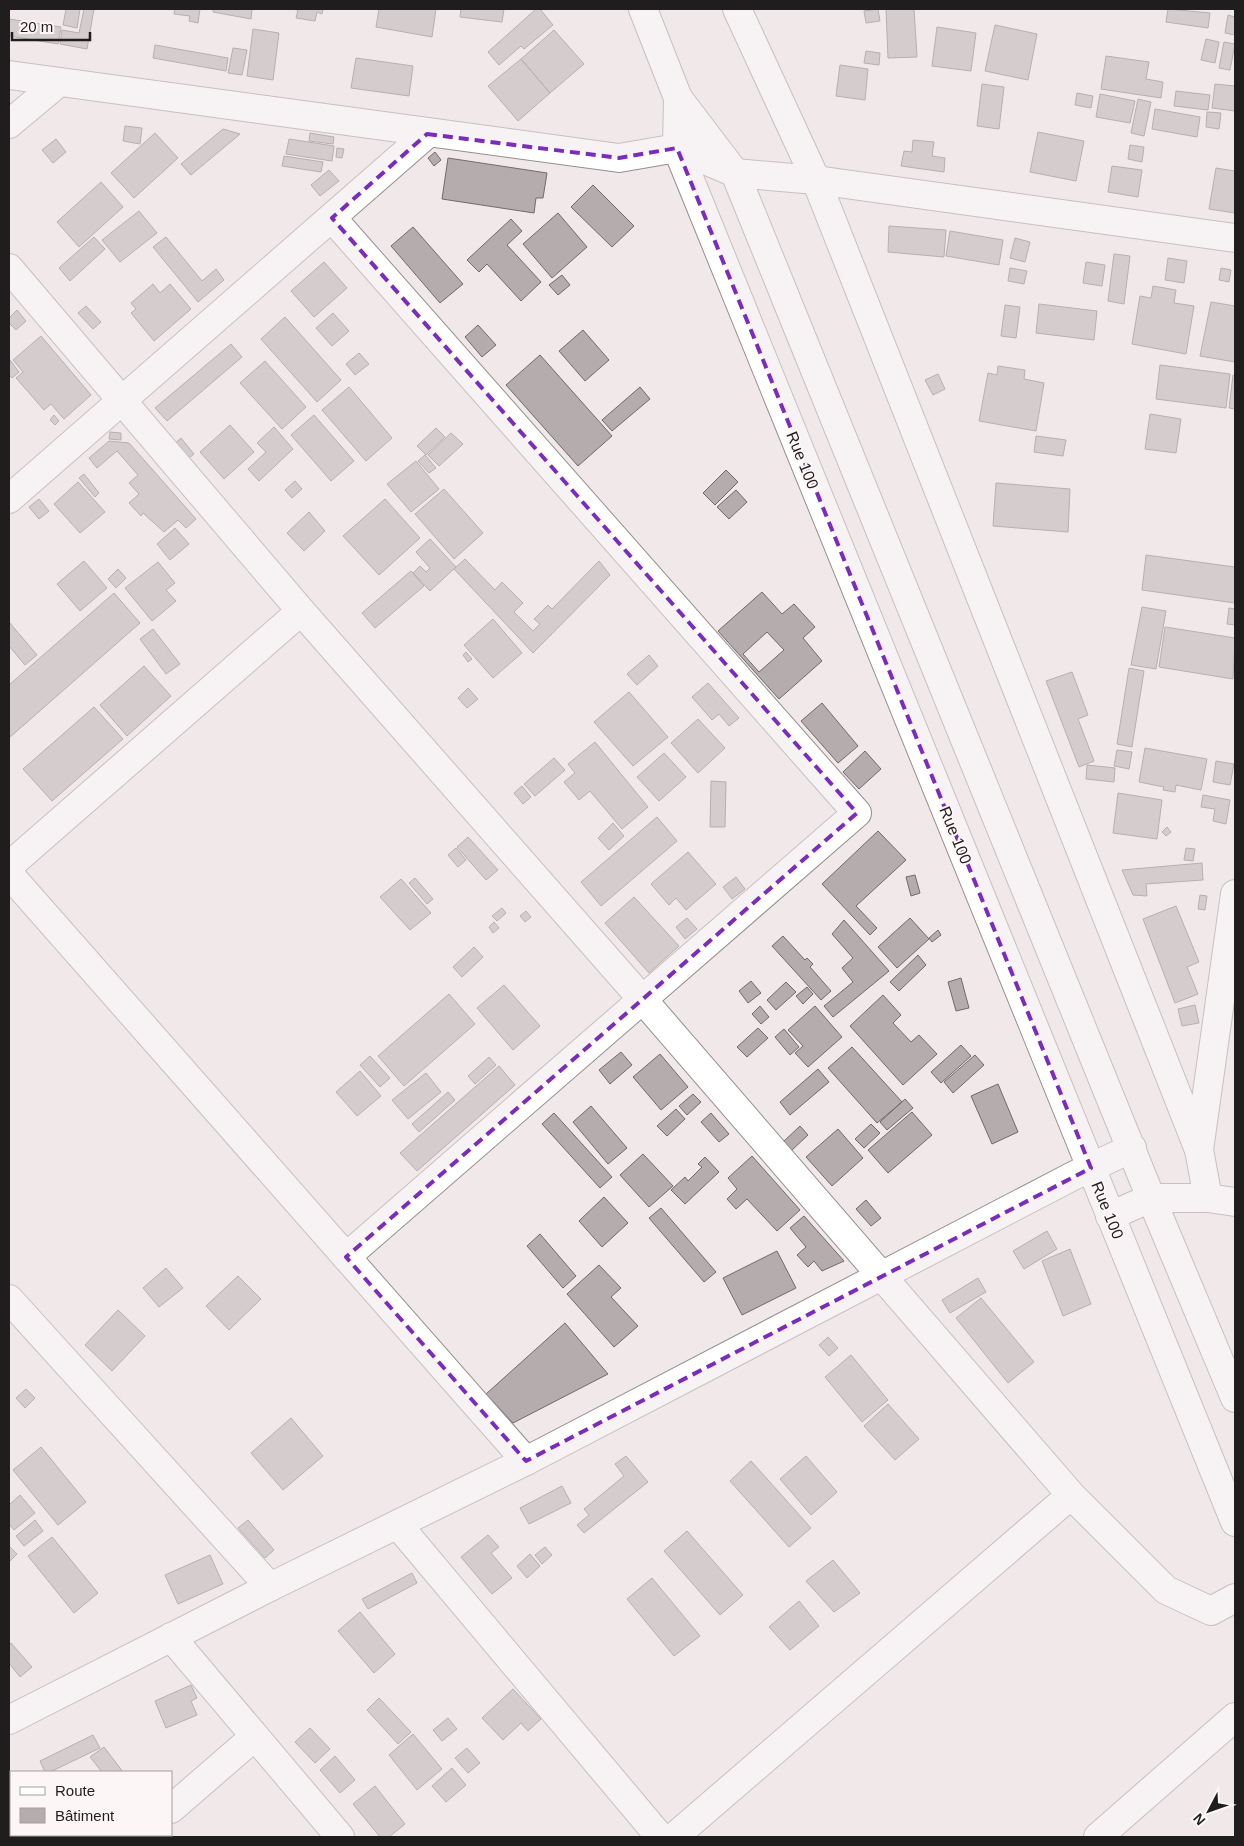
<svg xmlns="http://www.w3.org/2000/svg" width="1244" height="1846" viewBox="0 0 1244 1846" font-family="Helvetica,sans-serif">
	<rect width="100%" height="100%" fill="#f0e8e9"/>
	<path fill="#b4acad" stroke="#716a6b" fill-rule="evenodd" d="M66,9h14l-3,19 -14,-3z
		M84,9h10l-7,40 -27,-5 2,-14 17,3z
		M175,9h25l-2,14 -9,-2 1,-5 -16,-2z
		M213,9h39l-1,10 -38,-7z
		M291,9h32l-1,5 -5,-2 -2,9 -19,-3 2,-8z
		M379,9h57l-4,28 -56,-10z
		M461,9h43l-2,13 -42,-5z
		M536,9h4l13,16 -29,24 -3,-3 -22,19 -11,-13z
		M878,9l2,12 -14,2 -2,-12z
		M886,9h28l3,48 -29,1z
		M1168,9l42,4 -2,15 -42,-6z
		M1228,15l7,2v18l-10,-2z
		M9,19l52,8 -3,17 -49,-8z
		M995,25l42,9 -9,46 -43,-9z
		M937,27l39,6 -5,38 -39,-5z
		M253,29l26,4 -6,47 -26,-4z
		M554,30l30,34 -34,29 -29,-34z
		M1206,39l13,3 -4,21 -14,-3z
		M1224,42l11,2 -5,26 -11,-2z
		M155,45l73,13 -2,13 -73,-13z
		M233,48l14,2 -5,25 -14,-2z
		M866,51l14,2 -1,12 -15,-2z
		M1106,56l43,6 -3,17 17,3 -2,16 -60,-9z
		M356,58l57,8 -4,30 -58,-8z
		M521,59l29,34 -32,28 -30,-35z
		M840,65l28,4 -3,31 -29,-4z
		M982,84l22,3 -5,42 -22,-3z
		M1215,84l20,2v25l-23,-3z
		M1176,91l34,4 -2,15 -34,-4z
		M1077,93l16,3 -2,12 -16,-3z
		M1100,94l35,7 -5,22 -34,-6z
		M1138,99l13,3 -7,34 -13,-3z
		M1155,109l45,8 -3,20 -45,-8z
		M1207,112l14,1 -2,16 -13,-2z
		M125,126l17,2 -2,16 -17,-3z
		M223,129l17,5 -49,41 -10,-11z
		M1038,132l46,9 -8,40 -46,-9z
		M155,133l23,25 -44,40 -23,-25z
		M310,133l24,4 -1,7 -24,-3z
		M56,139l10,13 -13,11 -11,-13z
		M289,139l45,7 -2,15 -46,-7z
		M913,140l21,2 -2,14 13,2 -1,14 -43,-6 3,-15 8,1z
		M1130,145l14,2 -2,15 -14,-3z
		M337,148l7,1 -2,9 -6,-1z
		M435,152l6,8 -7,6 -6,-8z
		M284,156l39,6 -2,10 -39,-6z
		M448,158l99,15 -4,25h-7l-2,15 -92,-14z
		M1112,166l30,4 -4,27 -30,-5z
		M1216,168l19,3v42l-26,-4z
		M329,170l10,11 -19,15 -9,-11z
		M101,182l22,25 -44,40 -22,-25z
		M593,185l41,41 -22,21 -41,-40z
		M139,211l18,22 -37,29 -18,-22z
		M558,213l29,34 -35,31 -29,-34z
		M511,219l11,12 -15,14 34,37 -20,19 -34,-37 -8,8 -12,-12z
		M889,226l57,4 -2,27 -56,-5z
		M413,227l50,57 -23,19 -49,-57z
		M950,231l53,9 -4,25 -53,-9z
		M94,237l11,12 -35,32 -11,-13z
		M166,237l36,44 14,-12 8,11 -26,22 -45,-55z
		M1015,238l15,4 -5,20 -15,-4z
		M1114,254l16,2 -6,48 -16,-3z
		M1168,258l19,3 -3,22 -19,-3z
		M324,262l23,26 -33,29 -23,-26z
		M1086,262l19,3 -3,21 -19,-3z
		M1010,268l17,3 -3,13 -16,-3z
		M1221,268l10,2 -2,12 -10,-2z
		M562,275l8,10 -12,10 -9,-10z
		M153,284l7,9 10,-9 21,25 -37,32 -23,-28 5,-4 -5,-6z
		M1153,286l23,4 -2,13 20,3 -8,48 -54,-10 8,-48 11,2z
		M1211,302l24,4v56l-35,-6z
		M1039,304l58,7 -3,29 -58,-7z
		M1005,305l15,2 -4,31 -15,-2z
		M86,306l15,16 -8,7 -15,-16z
		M17,310l9,11 -10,9 -7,-7v-5z
		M333,313l16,18 -17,15 -16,-18z
		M285,317l56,63 -24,22 -56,-63z
		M478,325l18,20 -14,12 -17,-20z
		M583,330l26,30 -24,21 -26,-30z
		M41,336l50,59 -27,24 -13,-15 -7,6 -28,-32 7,-6 -10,-12z
		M231,344l11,13 -75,64 -12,-13z
		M359,353l10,11 -14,11 -9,-11z
		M540,355l72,81 -34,30 -72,-81z
		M10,360l9,12 -7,6 -3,-3z
		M265,361l41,46 -24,22 -42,-46z
		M1160,365l70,9 -4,34 -70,-9z
		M998,366l27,4 -1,9 20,4 -8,48 -57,-10 9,-48 9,2z
		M938,374l7,15 -12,6 -8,-15z
		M1233,375l2,1v33l-6,-1z
		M349,387l43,51 -26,23 -44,-51z
		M640,387l10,12 -38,32 -10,-11z
		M1150,414l31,5 -5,34 -31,-4z
		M54,415l5,6 -4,4 -5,-5z
		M314,415l40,46 -23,20 -40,-46z
		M230,425l24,27 -30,27 -24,-27z
		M274,427l19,22 -34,32 -11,-12 18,-17 -9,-9z
		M436,428l9,9 -19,18 -9,-9z
		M110,432l11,1v7l-12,-1z
		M451,433l12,11 -24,22 -11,-11z
		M1036,436l30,4 -3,16 -29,-4z
		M181,438l13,16 -10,8 -13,-15z
		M109,441l20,2 67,76 -10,9 -8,-8 -14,12 -21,-19 -2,3 -12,-13 10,-9 -10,-11 9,-8 -21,-24 -20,17 -8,-10z
		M425,455l11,13 -7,5 -11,-12z
		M416,461l23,28 -28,23 -24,-28z
		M726,470l12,12 -23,23 -12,-12z
		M84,474l15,19 -4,4 -16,-19z
		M295,481l7,8 -10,9 -7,-8z
		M78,482l27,30 -25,21 -26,-29z
		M996,483l74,6 -2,43 -75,-6z
		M444,489l39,44 -29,26 -39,-45z
		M736,490l11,12 -18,17 -12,-12z
		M39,499l10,12 -10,8 -10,-12z
		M385,499l35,39 -41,37 -36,-39z
		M309,512l16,19 -21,20 -17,-18z
		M175,528l14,16 -19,16 -13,-16z
		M430,539l26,28 -26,24 -17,-18 7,-7 6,6 4,-4 -14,-16z
		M1146,555l89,12v36l-93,-13z
		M465,559l30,31 7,-8 21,21 -9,9 19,19 7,-7 -6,-5 14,-14 4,4 47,-48 11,14 -77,78 -79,-84z
		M84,561l23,27 -27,23 -23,-27z
		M158,562l17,21 -9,7 10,11 -24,20 -27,-33z
		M118,569l8,9 -10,10 -8,-9z
		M411,571l13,15 -49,42 -13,-15z
		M762,592l20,22 12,-10 21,23 -12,11 19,23 -43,38 -61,-68zM767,632l17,18 -25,22 -16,-18z
		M114,593l26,30 -131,115v-53z
		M1142,607l24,4 -10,58 -25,-4z
		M1229,608l6,1v16l-8,-1z
		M493,619l29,34 -29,25 -29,-33z
		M9,622l28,33 -12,10 -16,-19z
		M1165,627l70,11 -2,41 -74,-12z
		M153,629l27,35 -14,10 -26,-35z
		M466,652l6,7 -4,3 -5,-7z
		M649,655l9,11 -21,19 -10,-11z
		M144,666l27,30 -44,40 -27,-31z
		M1129,668l15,3 -12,76 -15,-3z
		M1072,672l16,43 -10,4 16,42 -15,6 -33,-86z
		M708,683l31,35 -10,8 -10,-12 -7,6 -20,-23z
		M468,688l10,11 -11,9 -9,-10z
		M629,692l39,45 -35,29 -39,-44z
		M822,703l36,43 -20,17 -37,-42z
		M94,707l29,32 -71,62 -29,-32z
		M698,719l27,29 -27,25 -27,-30z
		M595,742l53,65 -26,22 -32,-38 -11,9 -15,-18 11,-9 -7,-9z
		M1145,748l62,11 -6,31 -25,-5 -1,7 -12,-2 1,-3 -25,-5z
		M1117,750l15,2 -3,17 -15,-3z
		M865,751l16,18 -22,20 -16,-17z
		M664,753l22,24 -27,24 -22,-24z
		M554,758l11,12 -30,26 -11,-12z
		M1216,761l18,3 -4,21 -17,-3z
		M1087,765l28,3 -1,14 -28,-3z
		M711,781l15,1 -1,45h-15z
		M522,786l9,11 -8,7 -9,-11z
		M1118,793l44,7 -5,39 -44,-6z
		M1203,795l27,5 -4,24 -13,-3 2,-12 -14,-2z
		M657,817l20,24 -76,65 -20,-24z
		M613,823l11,13 -15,14 -11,-12z
		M1167,827l4,5 -5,4 -4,-4z
		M878,831l28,29 -50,46 21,22 -7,7 -48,-51z
		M468,837l30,33 -12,10 -29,-33z
		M456,848l10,12 -8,7 -10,-12z
		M1186,848l9,1 -2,12 -9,-1z
		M688,852l28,32 -30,26 -10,-12 -7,7 -18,-21z
		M1202,863l1,17 -57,4 1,12 -14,-1 -11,-25z
		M915,875l5,18 -9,3 -5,-19z
		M736,877l9,12 -13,10 -9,-12z
		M415,878l18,21 -6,5 -18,-21z
		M401,879l30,34 -21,17 -30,-33z
		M1200,895l7,1 -2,14 -7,-1z
		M634,897l45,49 -30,27 -44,-50z
		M1176,906l23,56 -12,5 11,27 -23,9 -32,-84z
		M502,908l4,5 -9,8 -5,-5z
		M526,911l5,6 -6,5 -5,-6z
		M687,918l10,11 -12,10 -9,-12z
		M910,918l19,21 -32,29 -19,-21z
		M844,920l45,51 -56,46 -9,-11 29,-24 -11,-14 11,-10 -21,-24z
		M494,922l5,6 -6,5 -4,-6z
		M938,930l3,5 -9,7 -3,-4z
		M783,936l22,24 2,-2 6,6 -3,3 21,24 -10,9 -49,-54z
		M474,947l9,10 -21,20 -9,-10z
		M918,955l8,10 -27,26 -9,-9z
		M961,978l8,30 -13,3 -8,-29z
		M751,981l10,12 -13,10 -9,-12z
		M786,982l10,10 -20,18 -9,-10z
		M504,985l36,41 -27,24 -36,-42z
		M807,987l6,7 -10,10 -7,-8z
		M449,994l26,30 -71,62 -26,-30z
		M883,995l18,20 -8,8 18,19 8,-7 18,19 -34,31 -53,-59z
		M1195,1005l4,18 -17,3 -4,-17z
		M760,1006l9,11 -8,7 -9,-10z
		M815,1006l27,31 -34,30 -13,-14 8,-7 -15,-16z
		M758,1028l10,10 -21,19 -10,-10z
		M784,1029l15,18 -9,8 -15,-18z
		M961,1045l10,11 -30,27 -10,-11z
		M852,1047l50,55 -25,21 -49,-55z
		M621,1052l11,13 -22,19 -11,-14z
		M660,1054l28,33 -27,23 -28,-33z
		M975,1055l9,10 -31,28 -9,-11z
		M370,1056l20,22 -10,9 -20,-22z
		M489,1057l7,8 -21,19 -7,-8z
		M499,1066l16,19 -98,86 -17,-18z
		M818,1069l11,13 -39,33 -10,-13z
		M360,1071l21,25 -24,20 -21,-24z
		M426,1073l15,19 -33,27 -16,-19z
		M998,1084l20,48 -26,12 -21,-48z
		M448,1092l7,8 -36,32 -7,-8z
		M693,1094l8,8 -14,13 -8,-9z
		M905,1099l8,9 -26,22 -7,-8z
		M591,1106l36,42 -19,16 -35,-42z
		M676,1109l9,10 -18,17 -10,-10z
		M912,1112l20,23 -44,38 -20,-23z
		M554,1113l58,64 -12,11 -58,-64z
		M711,1113l18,21 -10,8 -18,-20z
		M871,1124l9,9 -16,15 -9,-9z
		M800,1126l8,9 -17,16 -8,-9z
		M838,1129l25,29 -31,28 -26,-29z
		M643,1154l30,32 -24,21 -29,-32z
		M752,1156l48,54 -23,21 -30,-32 -11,10 -9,-10 10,-10 -9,-11z
		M705,1157l14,15 -34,32 -14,-14 14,-13 3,4 14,-14 -4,-3z
		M604,1197l24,26 -26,24 -23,-26z
		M866,1200l15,18 -10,8 -15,-17z
		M661,1208l55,64 -12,10 -55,-64z
		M804,1216l40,45 -22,10 -8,-10 -6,6 -11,-12 9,-8 -16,-19z
		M1047,1231l10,18 -33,20 -11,-18z
		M540,1234l36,42 -13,12 -36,-42z
		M1070,1249l21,55 -28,12 -21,-55z
		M777,1251l19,37 -54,27 -19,-37z
		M599,1265l22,23 -10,9 27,29 -24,21 -47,-53z
		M166,1268l17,20 -24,19 -16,-19z
		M238,1276l23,23 -32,31 -23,-24z
		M978,1278l8,14 -36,21 -8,-13z
		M981,1298l53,64 -26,21 -52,-65z
		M118,1310l27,26 -33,35 -27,-26z
		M565,1323l43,51 -95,49 -27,-29z
		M828,1337l10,11 -9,8 -10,-11z
		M851,1355l37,45 -26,22 -37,-45z
		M26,1389l9,9 -10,10 -9,-10z
		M888,1404l31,35 -24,21 -31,-34z
		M291,1418l32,38 -40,34 -32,-37z
		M41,1447l45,55 -28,23 -45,-55z
		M626,1456l22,26 -64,51 -7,-8 12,-10 -5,-6 40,-33 -9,-12z
		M806,1456l31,36 -26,23 -31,-36z
		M751,1461l60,67 -22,19 -59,-66z
		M562,1486l9,17 -42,21 -9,-16z
		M20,1495l15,18 -21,17 -5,-6v-19z
		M35,1520l8,11 -19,15 -8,-10z
		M248,1520l26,30 -9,8 -27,-30z
		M687,1531l56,64 -23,20 -56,-64z
		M488,1535l11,12 -8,6 21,25 -20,16 -31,-37z
		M52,1537l46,56 -24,20 -46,-57z
		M9,1546l8,8 -8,8z
		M545,1547l7,8 -10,9 -7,-9z
		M530,1554l10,12 -13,12 -10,-12z
		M210,1555l13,29 -45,20 -13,-29z
		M833,1560l27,33 -26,19 -28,-31z
		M412,1573l5,10 -49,26 -6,-10z
		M652,1578l48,58 -26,20 -47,-57z
		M799,1601l20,25 -29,24 -21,-23z
		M360,1612l35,42 -21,19 -36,-42z
		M11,1643l21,24 -12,10 -11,-14v-18z
		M191,1685l6,13 -6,3 6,14 -31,13 -11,-27z
		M513,1689l28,30 -13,12 -7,-8 -18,17 -21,-22z
		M379,1698l32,34 -13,12 -31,-34z
		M448,1718l9,11 -15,12 -9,-11z
		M310,1728l20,21 -15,14 -20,-21z
		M413,1734l29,35 -25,21 -28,-35z
		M93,1735l7,13 -50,24h-5l-5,-11z
		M104,1747l19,25h-21l-12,-15z
		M467,1748l13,15 -12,10 -13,-15z
		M335,1756l20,24 -15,13 -20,-23z
		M452,1768l14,17 -20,17 -14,-16z
		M11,1779v13l-2,2v-14z
		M375,1786l30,38 -16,13h-9l-27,-33z
		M36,1835h28l-2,2h-24z
		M71,1835h8l3,2h-14z"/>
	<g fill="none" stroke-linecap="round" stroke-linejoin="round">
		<g stroke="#968f90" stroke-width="30">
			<path id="minor" d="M643,9l35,89 57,75
				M737,9l79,171 383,970 9,48
				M9,75l610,83 58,-10 1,-50
				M9,124l49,-41
				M332,218l525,595 -511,444
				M9,268l292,343 342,389 428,495 95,95 45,21 24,-13
				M9,499l418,-365
				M9,866l292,-255
				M9,874l517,587
				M1199,1150l36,-256
				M1110,1216l41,-18h57l27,4
				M9,1299l261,288
				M398,1525l262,312
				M171,1637l169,200
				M171,1809l83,-72
				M138,1837l3,-2
				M674,1837l397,-342
				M1098,1837l137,-120"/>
		</g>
		<g stroke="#968f90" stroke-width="30">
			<path id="tertiary" d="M677,148l558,1374
				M677,148l58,25 81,7 419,58
				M735,173l416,1025 84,200
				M9,1720l261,-133 256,-126 547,-285 59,-28"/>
		</g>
		<use href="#minor" stroke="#fff" stroke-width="28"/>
		<use href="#tertiary" stroke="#fff" stroke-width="28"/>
	</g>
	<path d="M0 0H1244V1846H0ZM427,134l192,24 58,-10 414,1020 -565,293 -180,-204 511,-444 -525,-595z" fill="#f0e8e9" fill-opacity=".55" fill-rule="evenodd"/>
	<path fill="none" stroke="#7b2cbf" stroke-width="4" stroke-dasharray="10 6" stroke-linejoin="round" d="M427,134l192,24 58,-10 414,1020 -565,293 -180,-204 511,-444 -525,-595z"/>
	<g text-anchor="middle" stroke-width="4" stroke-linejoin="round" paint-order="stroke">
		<g font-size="16" fill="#1f1d1d" stroke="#fdf6f7">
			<text transform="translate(803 460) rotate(68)" y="6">Rue 100</text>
			<text transform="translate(956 835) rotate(68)" y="6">Rue 100</text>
			<text transform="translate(1108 1210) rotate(68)" y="6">Rue 100</text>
		</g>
	</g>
	<rect width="1244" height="1846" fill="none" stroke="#1f1d1d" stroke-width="20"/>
	<rect x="10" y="1771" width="162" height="65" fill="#fdf6f7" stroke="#a49fa0"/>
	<rect x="20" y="1787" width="25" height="8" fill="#ffffff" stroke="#a49fa0"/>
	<text x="55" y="1796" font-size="15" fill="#1f1d1d">Route</text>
	<rect x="20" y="1808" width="25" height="15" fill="#b4acad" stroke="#a49fa0"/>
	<text x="55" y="1821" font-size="15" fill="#1f1d1d">Bâtiment</text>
	<g transform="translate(1209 1811) rotate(229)" stroke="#fdf6f7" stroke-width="4" paint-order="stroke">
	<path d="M0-4L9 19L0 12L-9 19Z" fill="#1f1d1d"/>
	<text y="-8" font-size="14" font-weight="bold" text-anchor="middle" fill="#1f1d1d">N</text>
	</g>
	<path d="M12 32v8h78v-8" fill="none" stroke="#1f1d1d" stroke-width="2.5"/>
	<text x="20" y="32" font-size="15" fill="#1f1d1d" stroke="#fdf6f7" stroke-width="4" paint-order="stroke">20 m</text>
</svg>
